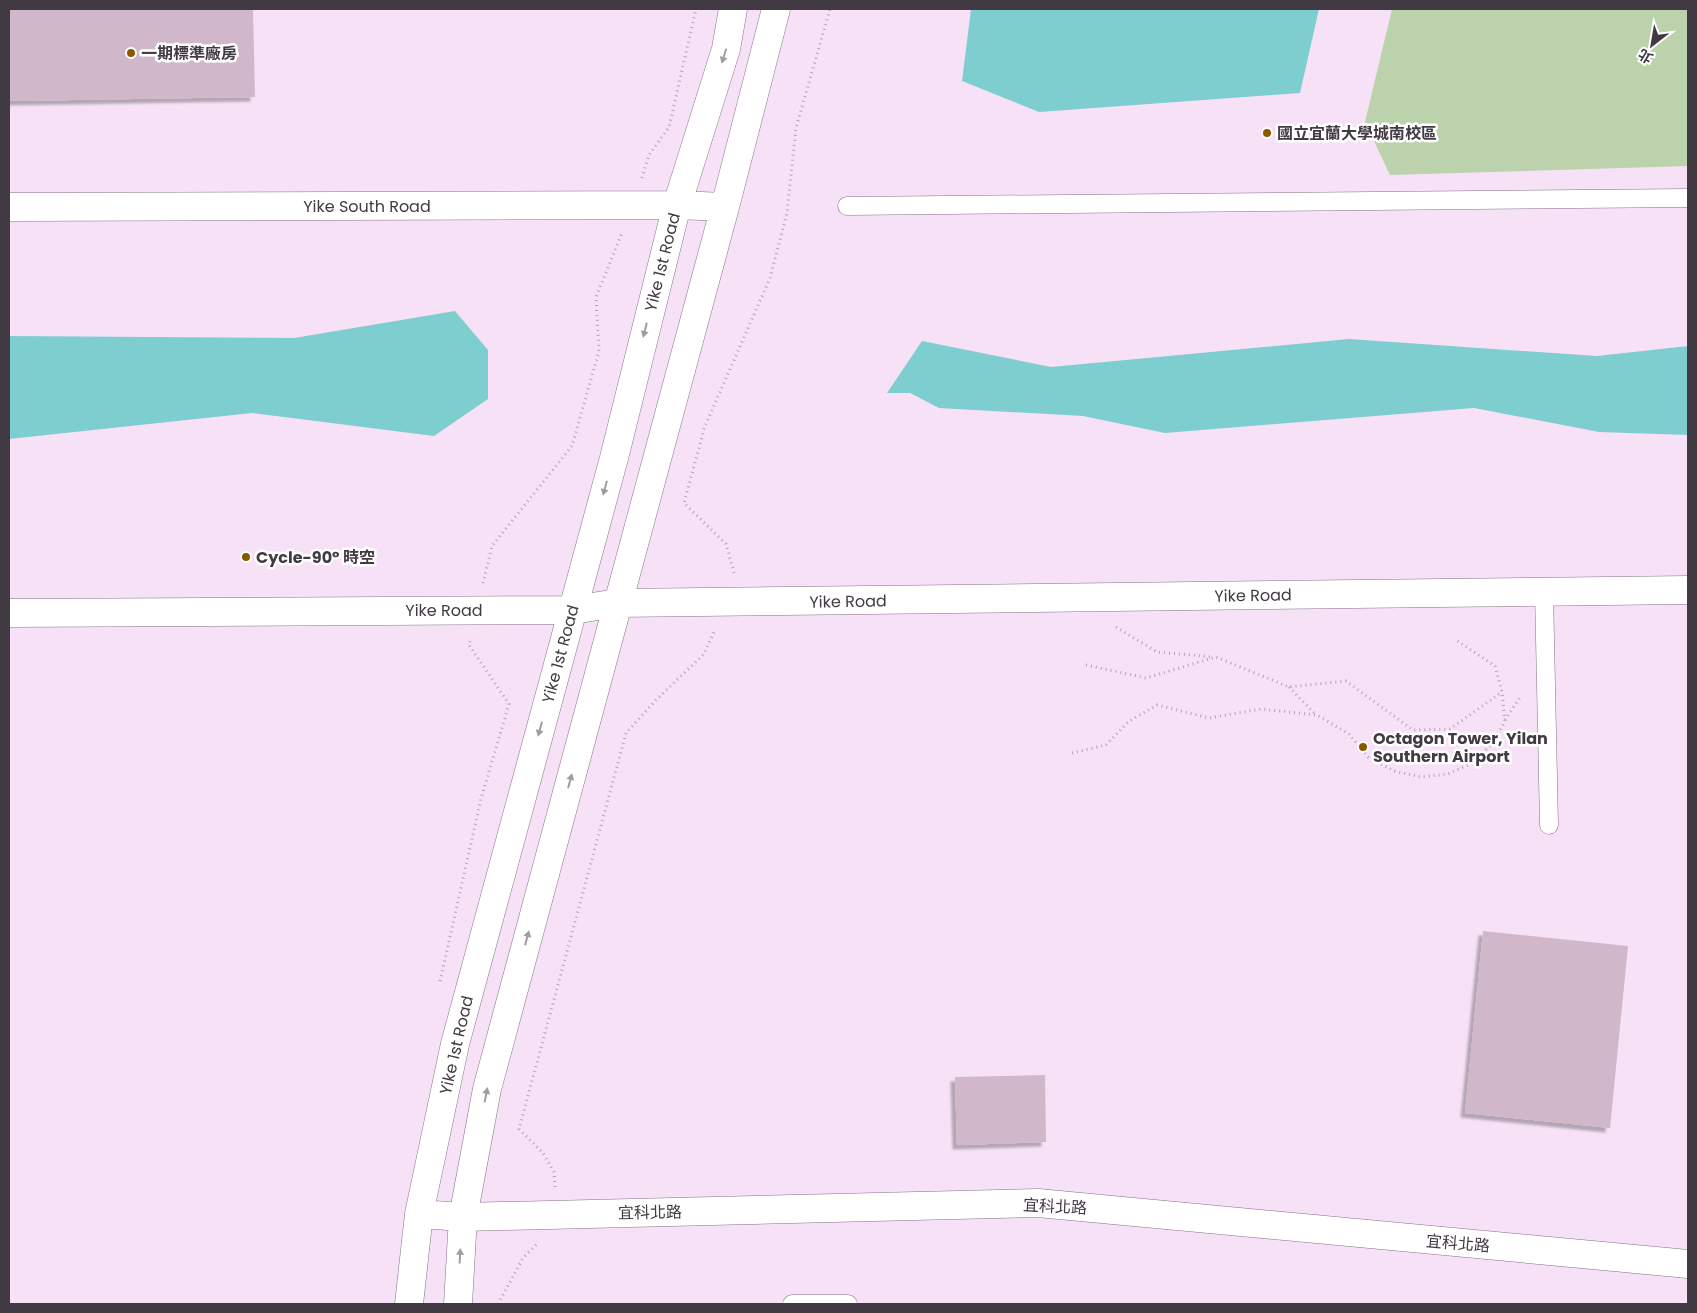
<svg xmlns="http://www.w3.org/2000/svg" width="1697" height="1313" viewBox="0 0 1697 1313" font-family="Poppins,'Noto Sans TC',sans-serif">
	<defs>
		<filter id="shadow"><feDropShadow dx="-4.5" dy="4.5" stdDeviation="1" flood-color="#0004"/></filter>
	</defs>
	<rect width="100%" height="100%" fill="#f6e1f7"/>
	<path fill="#bbd2ad" d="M1392,9h296v157l-298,9 -25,-53z"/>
	<path fill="#7fcecf" d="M971,9h348l-19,84 -261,19 -77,-31z
		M455,311l33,39v49l-54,37 -182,-23 -243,26v-103l285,2z
		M1349,339l248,17 91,-10v89l-89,-3 -125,-24 -309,25 -82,-17 -144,-8 -29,-15h-23l35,-52 129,26z"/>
	<path fill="#d0b8ca" filter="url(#shadow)" d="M9,9h244l2,88 -246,4z
		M1483,931l145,15 -18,182 -145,-15z
		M1045,1075l1,67 -89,3 -2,-68z"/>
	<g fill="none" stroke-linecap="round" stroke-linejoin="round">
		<g stroke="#857387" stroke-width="19">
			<path id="lane" d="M847,206l841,-8
				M1544,592l5,233
				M792,1304h56"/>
		</g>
		<g stroke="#857387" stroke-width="29">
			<path id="street" d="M9,207l668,-2 48,2
				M9,613l563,-3 46,-7 1070,-13
				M419,1214l44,3 575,-14 650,61
				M409,1304l10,-90 36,-170 159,-586 63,-253 49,-156 7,-40
				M458,1304l5,-87 24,-128 238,-882 51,-198"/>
		</g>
		<path stroke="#b3a3b4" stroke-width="3" stroke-dasharray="1 4" stroke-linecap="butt" d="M642,178l7,-23 20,-28 27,-118
			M734,573l-8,-29 -42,-41 21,-77 65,-148 17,-65 9,-85 34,-119
			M483,583l9,-37 80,-100 27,-95 -3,-54 26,-64
			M1116,627l41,25 56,5
			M1086,665l60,13 70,-21 73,30 57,-6 67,49 37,-1 52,-37
			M1289,687l27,28
			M1505,720l16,-24
			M1072,753l34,-8 22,-23 29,-17 52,13 52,-9 56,6 32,19 19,23 26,14 27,6 27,-3 24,-11 20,-19 13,-23 -3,-29 -7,-26 -39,-26
			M440,981l41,-182 28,-95 -40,-59 2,-7
			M555,1187l-1,-15 -11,-19 -24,-24 107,-396 30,-33 48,-46 11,-24
			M498,1304l25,-46 14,-14"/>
		<use href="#lane" stroke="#fff" stroke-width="18"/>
		<use href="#street" stroke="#fff" stroke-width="28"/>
	</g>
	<defs><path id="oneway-solid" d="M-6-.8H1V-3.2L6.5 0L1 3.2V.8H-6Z" transform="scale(1.25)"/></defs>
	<g fill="#a09ca1">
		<use href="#oneway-solid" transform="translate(724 56) rotate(107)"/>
		<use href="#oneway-solid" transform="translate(645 330) rotate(104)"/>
		<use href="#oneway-solid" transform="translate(605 488) rotate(105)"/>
		<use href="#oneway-solid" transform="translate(540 729) rotate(105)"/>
		<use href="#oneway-solid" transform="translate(570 781) rotate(-75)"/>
		<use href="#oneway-solid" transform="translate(527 938) rotate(-75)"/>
		<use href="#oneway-solid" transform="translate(486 1095) rotate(-79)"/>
		<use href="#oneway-solid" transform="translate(460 1256) rotate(-87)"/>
	</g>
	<g fill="#895900" stroke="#fff" stroke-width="2">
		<circle cx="131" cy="53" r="5"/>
		<circle cx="1267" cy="133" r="5"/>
		<circle cx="246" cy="557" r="5"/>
		<circle cx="1363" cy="747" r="5"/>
	</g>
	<g text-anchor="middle" stroke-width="5" stroke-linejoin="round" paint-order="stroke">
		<g font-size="16" font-weight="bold" fill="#423a43" stroke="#fff" text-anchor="start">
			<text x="141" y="59">一期標準廠房</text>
			<text x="1277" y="139">國立宜蘭大學城南校區</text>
			<text x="256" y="563">Cycle-90° 時空</text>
			<text x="1373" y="744">Octagon Tower, Yilan<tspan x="1373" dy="18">Southern Airport</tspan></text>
		</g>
		<g font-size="16" fill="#423a43" stroke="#fff">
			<text x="367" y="212">Yike South Road</text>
			<text transform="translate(662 262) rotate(-76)" y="6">Yike 1st Road</text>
			<text transform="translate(1253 595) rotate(-1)" y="6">Yike Road</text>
			<text transform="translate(848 601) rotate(-1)" y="6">Yike Road</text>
			<text x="444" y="616">Yike Road</text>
			<text transform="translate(560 654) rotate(-75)" y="6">Yike 1st Road</text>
			<text transform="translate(456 1045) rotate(-77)" y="6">Yike 1st Road</text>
			<text transform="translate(1055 1206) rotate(3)" y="6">宜科北路</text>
			<text transform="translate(650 1212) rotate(-1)" y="6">宜科北路</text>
			<text transform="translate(1458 1243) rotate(5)" y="6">宜科北路</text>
		</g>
	</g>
	<rect width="1697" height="1313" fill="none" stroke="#423a43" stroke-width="20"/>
	<g transform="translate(1652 45) rotate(211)" stroke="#ffffff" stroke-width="4" paint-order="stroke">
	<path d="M0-4L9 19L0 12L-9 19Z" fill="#423a43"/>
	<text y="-8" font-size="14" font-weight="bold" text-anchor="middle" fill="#423a43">北</text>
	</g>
</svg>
